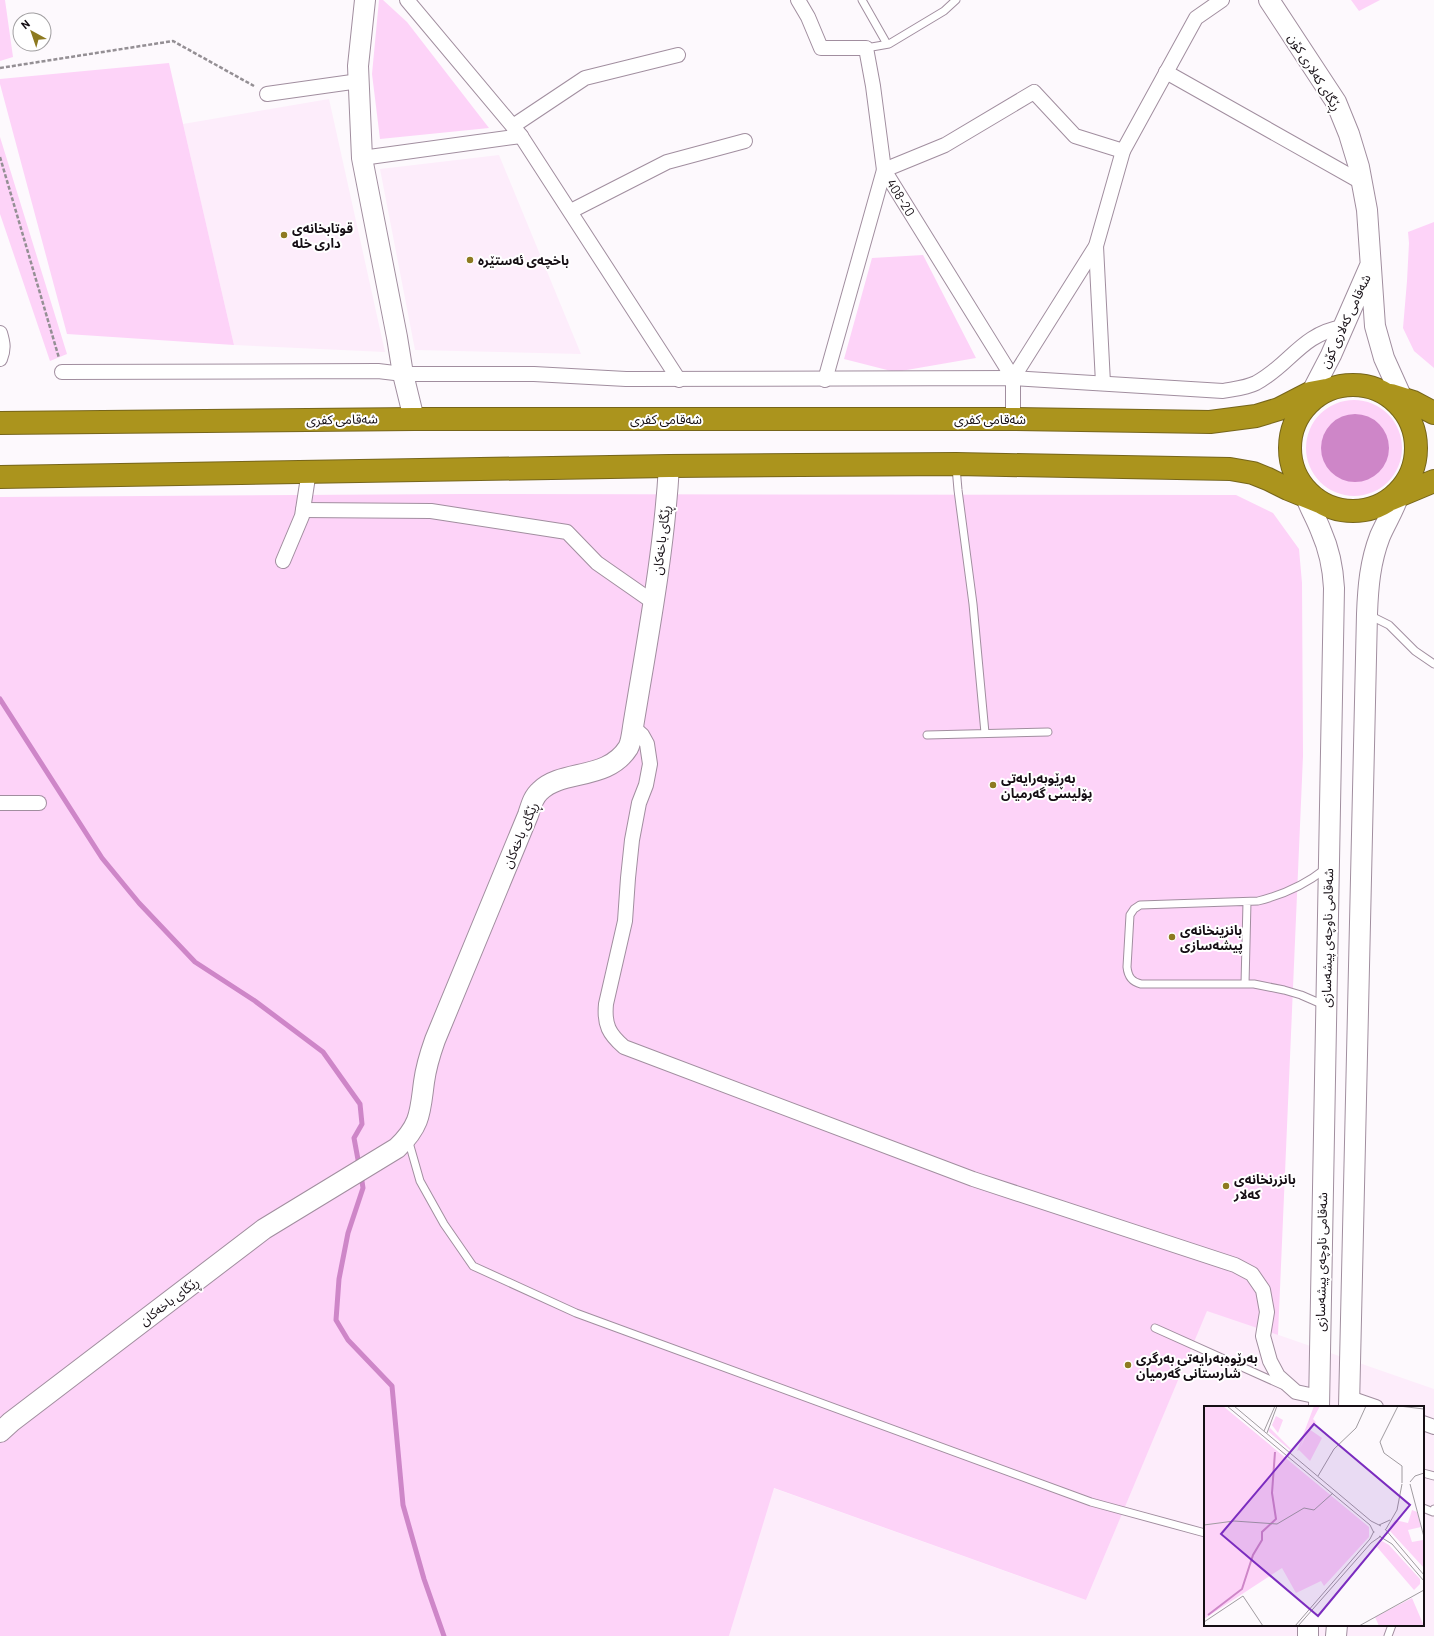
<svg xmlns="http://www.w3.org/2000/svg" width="1434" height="1636" viewBox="0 0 1434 1636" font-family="Barlow,'Noto Sans Arabic',sans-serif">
	<rect width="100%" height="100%" fill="#fdf9fd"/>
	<path fill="#fdedfb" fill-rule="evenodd" d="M 329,99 L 385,352 L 234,345 L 183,124 Z
		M 499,155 L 581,354 L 415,350 L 380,169 Z
		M 1207,1310 L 1434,1389 L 1434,1636 L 729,1636 L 773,1488 L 1086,1600 ZM 1205,1407 L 1423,1407 L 1423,1625 L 1205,1625 Z"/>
	<path fill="#fdd3f8" d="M 0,0 L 5,0 L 13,57 L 0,61 Z
		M 379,0 L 383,0 L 407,22 L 489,128 L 380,139 L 372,74 Z
		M 1351,0 L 1380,0 L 1359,11 Z
		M 169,63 L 234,345 L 67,334 L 0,84 L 0,79 Z
		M 0,137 L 67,354 L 50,361 L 0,214 Z
		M 1434,222 L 1434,368 L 1414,351 L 1403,328 L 1407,281 L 1409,243 L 1408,232 Z
		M 923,255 L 976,358 L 895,372 L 844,359 L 872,258 Z
		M1306 448a48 48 0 1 1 96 0a48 48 0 1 1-96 0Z
		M 462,494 L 1236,495 L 1273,513 L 1299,549 L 1302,583 L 1303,756 L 1278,1335 L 1207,1311 L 1086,1600 L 774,1488 L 729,1636 L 0,1636 L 0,497 Z"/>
	<path fill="#ce86c8" d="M1321 448a34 34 0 1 1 68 0a34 34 0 1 1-68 0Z"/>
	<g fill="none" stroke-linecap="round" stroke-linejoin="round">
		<path stroke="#ce86c8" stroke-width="5" d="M 0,699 L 102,858 L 139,903 L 195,962 L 255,1001 L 323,1052 L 360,1104 L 362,1124 L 354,1138 L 359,1165
			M 361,1175 L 363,1188 L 348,1233 L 339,1279 L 336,1320 L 348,1340 L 392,1386 L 403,1505 L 424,1579 L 444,1636"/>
		<g stroke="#a18e9f" stroke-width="9">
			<path id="lane" d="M 862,0 L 887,44
				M 866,48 L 889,44 L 944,11 L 956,0
				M 956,467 L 958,490 L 973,604 L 985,733
				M 1369,615 L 1389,625 L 1415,651 L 1434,664
				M 927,735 L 1048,732
				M 1245,984 L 1247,902
				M 1324,1005 L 1301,995 L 1284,990 L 1254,984 L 1141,984 C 1132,982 1128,977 1127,967 L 1130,915 L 1134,909 L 1140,905 L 1258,901 C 1282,895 1305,885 1325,869
				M 408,1139 L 420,1181 L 444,1224 L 473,1266 L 576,1313 L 1091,1502 L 1205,1533
				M 1155,1328 L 1282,1385
				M 1423,1473 L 1434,1476
				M 1423,1508 L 1433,1512 L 1434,1509
				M 1388,1636 L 1392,1625"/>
		</g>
		<g stroke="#a18e9f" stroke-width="16">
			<g id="street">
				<path d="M 407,0 L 521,136 L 679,380"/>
				<path id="s1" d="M 798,0 L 808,17 L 821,48 L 866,48 L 873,86 L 884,170 L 1013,378 L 1013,419"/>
				<path d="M 1166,72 L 1361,182"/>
				<path d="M 267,94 L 359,81"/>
				<path d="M 513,126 L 585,78 L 678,55"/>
				<path d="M 362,158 L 521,136"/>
				<path d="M 571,211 L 667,162 L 745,141"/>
				<path d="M 1096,246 L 1103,383"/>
				<path d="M 0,333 C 3,343 4,349 0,359"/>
				<path d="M 62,372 L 378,371 L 403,374 L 534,374 L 626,379 L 1013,378 L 1223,391 C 1233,389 1246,388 1256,383 C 1290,365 1301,334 1343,327"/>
				<path d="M 1013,378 L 1096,246 L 1123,151 L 1196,18 L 1222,0"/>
				<path d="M 825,380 L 884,170 L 945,145 L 1034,92 L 1075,136 L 1123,151"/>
				<path d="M 303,510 L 431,511 L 567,532 L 597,563 L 653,602"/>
				<path d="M 283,561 L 302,516 L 309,471"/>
				<path d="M 633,727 L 642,735 L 647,744 L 650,764 L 646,785 L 639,803 L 632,840 L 628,878 L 625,921 L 606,1004 C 604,1025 609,1034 624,1047 L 973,1179 L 1235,1265 L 1252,1274 L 1263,1290 L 1267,1312 L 1263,1336 L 1270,1361 L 1278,1376 L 1296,1392 L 1319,1397"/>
				<path d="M 0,803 L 39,803"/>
				<path d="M 1350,1398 L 1376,1407"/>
				<path d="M 1423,1423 L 1434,1427"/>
			</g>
		</g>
		<g stroke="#a18e9f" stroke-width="22">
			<path id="secondary" d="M 365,0 L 358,66 L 362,158 L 397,337 L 403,374 L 414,419
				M 1269,0 L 1336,102 L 1349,134 L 1359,167 L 1367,210 L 1375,326 L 1384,358 L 1402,398 L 1407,415
				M 1305,405 L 1331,355 L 1370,266
				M 1302,485 C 1306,502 1315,515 1321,531 C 1329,549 1333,568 1334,588 L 1319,1407
				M 1349,1407 L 1367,614 C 1368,587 1370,562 1380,536 C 1387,520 1397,505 1401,488
				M 0,1432 L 11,1422 L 264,1229 L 397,1148 C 421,1125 420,1112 424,1082 C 426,1067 430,1054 435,1040 L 528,815 C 531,806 533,797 540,791 C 562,769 607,781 628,748 C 631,743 632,734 633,727 C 647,641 664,554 669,466
				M 1308,1636 L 1308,1625
				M 1336,1636 L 1337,1625"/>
		</g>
		<g stroke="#76651a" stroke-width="24">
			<path id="highway" d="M1290 448a63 63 0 1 1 126 0a63 63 0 1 1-126 0Z
				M 1391,395 L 1413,402 L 1434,413
				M 0,423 L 414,419 L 1013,419 L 1210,422 L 1256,416 L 1279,409 L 1310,393 L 1326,390
				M 0,477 L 669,466 L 956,464 L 1230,469 L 1253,473 L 1268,479 L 1288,489 L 1320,502
				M 1391,499 L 1434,481"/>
		</g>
		<path stroke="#948f94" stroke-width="2.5" stroke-dasharray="4 2" stroke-linecap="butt" d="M 0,68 L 173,41 L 254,86
			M 0,157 L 59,358"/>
		<use href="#lane" stroke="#fff" stroke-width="7"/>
		<use href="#street" stroke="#fff" stroke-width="14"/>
		<use href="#secondary" stroke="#fff" stroke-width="20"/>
		<use href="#highway" stroke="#ab941d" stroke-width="22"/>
	</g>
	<g fill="#8d7a20" stroke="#fff" stroke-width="1.5">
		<circle cx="284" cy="235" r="4"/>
		<circle cx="470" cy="260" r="4"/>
		<circle cx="993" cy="785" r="4"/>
		<circle cx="1172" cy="937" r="4"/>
		<circle cx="1226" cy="1186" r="4"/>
		<circle cx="1128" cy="1365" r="4"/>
	</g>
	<g text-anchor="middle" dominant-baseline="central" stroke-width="4" stroke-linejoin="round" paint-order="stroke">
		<g font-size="13" fill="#150e14" stroke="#fff">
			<text transform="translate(1315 72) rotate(58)">ڕێگای کەلاری کۆن</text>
			<text stroke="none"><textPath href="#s1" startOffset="254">408-20</textPath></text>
			<text transform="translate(1345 321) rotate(-65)">شەقامی کەلاری کۆن</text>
			<text transform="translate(342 419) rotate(-1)">شەقامی کفری</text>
			<text x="666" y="419">شەقامی کفری</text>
			<text x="990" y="419">شەقامی کفری</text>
			<text transform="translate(661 540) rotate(-83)">ڕێگای باخەکان</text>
			<text transform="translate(520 835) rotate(-67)">ڕێگای باخەکان</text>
			<text transform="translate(1327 938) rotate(-89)">شەقامی ناوچەی پیشەسازی</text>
			<text transform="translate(1321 1262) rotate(-89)">شەقامی ناوچەی پیشەسازی</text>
			<text transform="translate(169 1301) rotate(-37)">ڕێگای باخەکان</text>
		</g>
		<g font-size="13" font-weight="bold" fill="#150e14" stroke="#fff" text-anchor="start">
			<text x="292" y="228">قوتابخانەی<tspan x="292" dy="15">داری خلە</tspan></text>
			<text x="478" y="260">باخچەی ئەستێرە</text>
			<text x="1001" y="778">بەڕێوبەرایەتی<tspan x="1001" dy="15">پۆلیسی گەرمیان</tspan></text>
			<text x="1180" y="930">بانزینخانەی<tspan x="1180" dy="15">پیشەسازی</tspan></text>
			<text x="1234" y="1179">بانزرنخانەی<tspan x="1234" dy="15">کەلار</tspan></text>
			<text x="1136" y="1358">بەرێوەبەرایەتی بەرگری<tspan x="1136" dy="15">شارستانی گەرمیان</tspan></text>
		</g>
	</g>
	<g transform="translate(1204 1406)">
		<rect width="220" height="220" fill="#fdf9fd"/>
		<path d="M 0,0 L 19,0 L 165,121 L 165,131 L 120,180 L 117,175 L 92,187 L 78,162 L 0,213 ZM 110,0 L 116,0 L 109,13 L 112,16 L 107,23 L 104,22 L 96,42 L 105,23 L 118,32 L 106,55 L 95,44 L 93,45 ZM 72,10 L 79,14 L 74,27 L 68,19 ZM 66,22 L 87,43 L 86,44 L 64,25 ZM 208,104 L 213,106 L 217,121 L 204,124 L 208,136 L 219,134 L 220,162 L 186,125 L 186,120 L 191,114 L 204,117 ZM 178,135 L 185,139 L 216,173 L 216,178 L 210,184 L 173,141 ZM 208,192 L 220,220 L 175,220 L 171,211 Z" fill="#fdd3f8"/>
		<path fill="none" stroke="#ce86c8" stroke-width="2" d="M 4,209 L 38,183 L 49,149 L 58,134 L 58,126 L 72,113 L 68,87 L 71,46"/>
		<path fill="none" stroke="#a09ba0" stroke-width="1" d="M 23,0 L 148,104 L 166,119 L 170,127M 30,0 L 167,115 L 177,120M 194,0 L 176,36 L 180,47 L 198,60 L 198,77M 195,0 L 220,3M 60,25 L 71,0M 63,27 L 73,0M 114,70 L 130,43 L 152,22 L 162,0M 206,76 L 211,70 L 220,67M 206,78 L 220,131M 0,119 L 30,115 L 73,118 L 100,102 L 110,104 L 129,87M 175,119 L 186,114M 181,123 L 220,169M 182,123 L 193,104 L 198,78M 175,130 L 188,138 L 220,175M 0,216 L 39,190 L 59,220M 91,220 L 166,133 L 170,125M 94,220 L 167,137 L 177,130M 155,220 L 220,184"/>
		<path fill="#7b2cbf" fill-opacity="0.15" stroke="#7b2cbf" stroke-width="2" d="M 110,18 L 206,99 L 114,210 L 17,128 Z"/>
		<rect width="220" height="220" fill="none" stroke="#150e14" stroke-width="2"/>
	</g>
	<g transform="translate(32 32) rotate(320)"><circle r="19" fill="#ffffff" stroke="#a19fa1"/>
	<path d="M0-3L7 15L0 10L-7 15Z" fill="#8d7a20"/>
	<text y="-6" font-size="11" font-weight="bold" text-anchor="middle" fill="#150e14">N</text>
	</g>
</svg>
